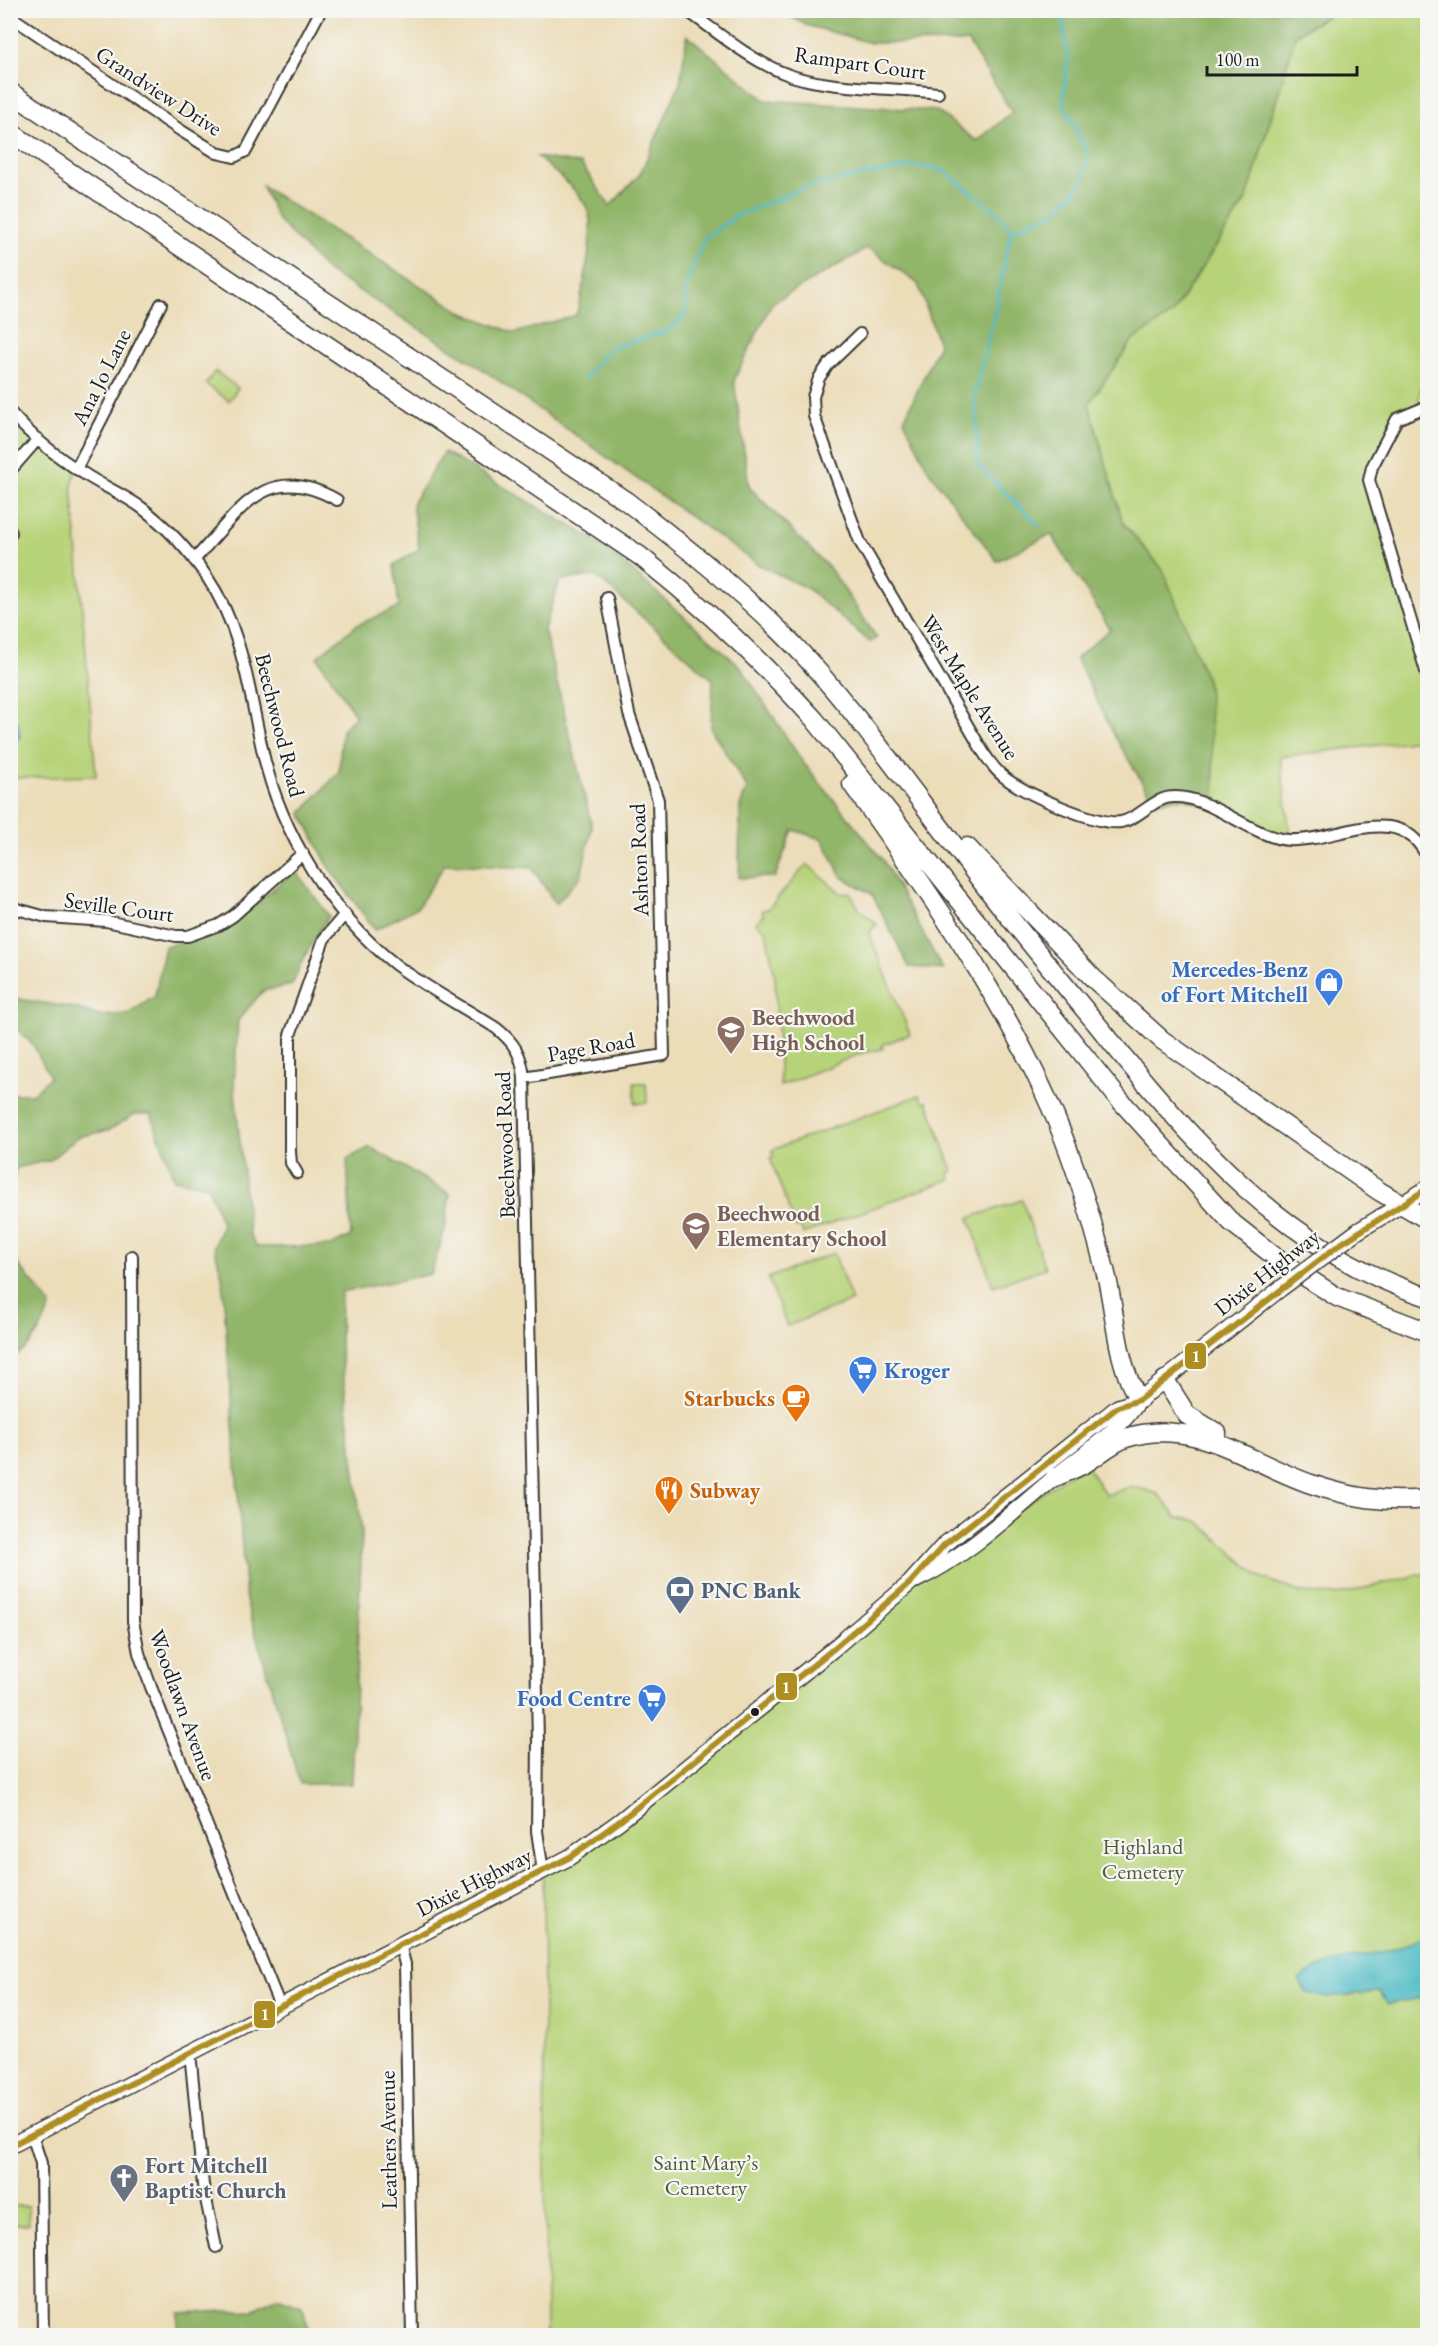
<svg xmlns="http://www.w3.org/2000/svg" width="1438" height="2346" viewBox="0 0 1438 2346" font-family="'EB Garamond',serif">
	<rect width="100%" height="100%" fill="#f6f6f2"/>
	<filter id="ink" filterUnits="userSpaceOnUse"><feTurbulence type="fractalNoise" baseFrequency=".0167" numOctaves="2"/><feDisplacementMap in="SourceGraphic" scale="12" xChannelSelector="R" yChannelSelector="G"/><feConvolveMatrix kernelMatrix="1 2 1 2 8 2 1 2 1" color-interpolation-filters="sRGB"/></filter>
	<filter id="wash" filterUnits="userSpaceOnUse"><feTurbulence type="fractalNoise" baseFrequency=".008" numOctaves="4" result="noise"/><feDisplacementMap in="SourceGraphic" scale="24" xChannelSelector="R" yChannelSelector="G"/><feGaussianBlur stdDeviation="1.35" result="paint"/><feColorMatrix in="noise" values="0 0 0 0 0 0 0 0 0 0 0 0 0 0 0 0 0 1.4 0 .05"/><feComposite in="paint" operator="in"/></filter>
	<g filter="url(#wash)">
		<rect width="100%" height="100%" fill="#ecddb9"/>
		<path fill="#b7d379" stroke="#6a784a" stroke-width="1.5" d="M 1336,11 L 1427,11 L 1427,356 L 1417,409 L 1403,414 L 1369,474 L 1427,678 L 1427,739 L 1280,757 L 1291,840 L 1216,810 L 1163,570 L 1123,523 L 1088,404 L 1132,341 L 1172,314 L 1247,198 L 1296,34 Z
			M 215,371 L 238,388 L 229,401 L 206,384 Z
			M 10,412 L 76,469 L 72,486 L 96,776 L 11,778 Z
			M 807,864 L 842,894 L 850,892 L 859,909 L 877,924 L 869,933 L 910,1034 L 882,1045 L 883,1049 L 862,1053 L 780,1086 L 775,977 L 766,931 L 756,923 L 763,915 L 762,910 L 768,909 Z
			M 634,1083 L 646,1083 L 647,1103 L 635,1103 Z
			M 920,1095 L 923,1102 L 927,1101 L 953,1171 L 949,1173 L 951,1179 L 803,1234 L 801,1227 L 796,1228 L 770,1158 L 774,1156 L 772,1150 Z
			M 1022,1200 L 1045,1268 L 993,1286 L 969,1218 Z
			M 834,1253 L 852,1301 L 787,1326 L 768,1278 Z
			M 1085,1464 L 1106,1495 L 1133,1486 L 1158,1494 L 1177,1517 L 1198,1521 L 1258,1576 L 1302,1593 L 1336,1595 L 1427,1573 L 1427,2335 L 546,2335 L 543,1872 L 570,1857 L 910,1583 Z
			M 11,2206 L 28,2206 L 29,2224 L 11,2224 Z"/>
		<path fill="#91b569" stroke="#566842" stroke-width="1.5" d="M 780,11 L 1336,11 L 1296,34 L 1247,198 L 1172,314 L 1132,341 L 1089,404 L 1123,523 L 1163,570 L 1208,683 L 1216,810 L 1184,798 L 1154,802 L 1115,737 L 1076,658 L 1110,629 L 1051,534 L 997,561 L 929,471 L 904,420 L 939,344 L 918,284 L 868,248 L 772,303 L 734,380 L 749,487 L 831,570 L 877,638 L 870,642 L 808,589 L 759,565 L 472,362 L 326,270 L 278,220 L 262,186 L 463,313 L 515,333 L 576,315 C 583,293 594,236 589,214 C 585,194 552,170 537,157 L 581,164 L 610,206 L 640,174 L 680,83 L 687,35 L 765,100 L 937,111 L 977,141 L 1012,112 L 968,42 L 871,43 L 806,25 Z
			M 444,452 L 603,545 L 740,666 L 802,761 L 883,860 L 943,970 L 909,967 L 872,894 L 842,877 L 822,839 L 793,830 L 775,877 L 739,878 L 740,806 L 747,788 L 711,729 L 713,680 L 596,576 L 560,580 L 544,629 L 592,827 L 581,876 L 556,904 L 532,868 L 445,864 L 418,907 L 375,930 L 330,869 L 301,813 L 339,772 L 342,729 L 356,716 L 317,657 L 357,625 L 399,607 L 394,565 L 419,549 L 412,504 Z
			M 295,870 L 329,916 L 305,955 L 292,985 L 263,991 L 238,1020 L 234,1083 L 249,1233 L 257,1247 L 330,1246 L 351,1236 L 347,1159 L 370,1147 L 450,1194 L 445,1229 L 431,1274 L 341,1292 L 340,1348 L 362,1532 L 352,1784 L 300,1784 L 246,1601 L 222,1276 L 214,1246 L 222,1224 L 208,1186 L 174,1179 L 151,1114 L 135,1114 L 109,1130 L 78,1137 L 50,1160 L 16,1168 L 11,1193 L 11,1094 L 32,1094 L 50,1077 L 33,1045 L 11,1023 L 11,998 L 75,1008 L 99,1016 L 128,1014 L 155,996 L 165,946 L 205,937 L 231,925 Z
			M 17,1263 L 51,1305 C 43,1326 32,1349 11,1358 L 11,1265 Z
			M 277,2297 L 302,2306 L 311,2335 L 178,2335 L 179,2313 L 253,2310 Z"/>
		<path fill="#4dbbc5" stroke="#346c70" stroke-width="1.5" d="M 10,714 L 18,722 L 20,737 L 11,745 Z
			M 1427,1934 L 1427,1997 L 1388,2004 L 1379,1992 L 1327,1997 L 1307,1993 L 1299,1980 C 1335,1950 1389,1961 1427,1934 Z"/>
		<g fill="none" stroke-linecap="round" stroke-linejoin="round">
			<path stroke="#4dbbc5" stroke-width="3" d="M 1011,230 L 996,308 L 975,391 L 978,466 L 1039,525
				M 1011,230 L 1055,212 L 1083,182 L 1088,153 L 1063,102 L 1068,58 L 1062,10
				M 585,378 L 611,348 L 667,331 L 685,316 L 686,284 L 704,239 L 736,216 L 808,186 L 913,166 L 941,169 L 997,212 L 1011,230"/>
		</g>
	</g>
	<g filter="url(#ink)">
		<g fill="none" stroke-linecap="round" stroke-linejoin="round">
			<g stroke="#3b3934" stroke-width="14">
				<path id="minor" d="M 686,10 C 716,31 746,57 779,71 C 820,90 892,87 938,93
					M 10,16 L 180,130 L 217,153 L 234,157 L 246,151 L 321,10
					M 860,334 L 828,365 L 819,378 L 813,397 L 814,416 L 860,542 L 972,733 C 981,748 990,766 1004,777 C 1023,793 1098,826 1121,822 C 1141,818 1153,797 1174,797 C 1209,795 1253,838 1289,840 C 1336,843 1401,797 1428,859
					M 1428,406 L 1397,419 L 1372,467 L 1369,480 L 1428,678
					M 10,412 C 31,436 57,457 83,473 C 102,486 123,494 142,508 C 167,527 189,551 207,577 C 243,630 249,692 263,753 C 281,833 331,914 396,965 C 427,988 463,1007 496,1028 C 514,1042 522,1055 524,1078 L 538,1741 L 537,1831 L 543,1872
					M 76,469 L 161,304
					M 10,471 L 38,439
					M 10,531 L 11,533
					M 194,560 C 239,512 265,459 337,500
					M 10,907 L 46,917 L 106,921 L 176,936 L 188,936 L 219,925 L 233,916 L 303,853
					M 524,1078 L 664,1055 L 658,800 L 629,714 L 607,598
					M 297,1173 L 291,1163 L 290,1152 L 290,1035 L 324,939 L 345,914
					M 132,1256 L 133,1621 L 139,1653 L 151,1687 L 280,2006
					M 400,1945 L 405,1964 L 412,2336
					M 190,2052 L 203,2185 L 216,2247
					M 32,2135 L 41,2163 L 43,2336"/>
			</g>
			<g stroke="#3b3934" stroke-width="18">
				<path id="primary" d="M 1358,1231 L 1428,1188
					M 916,1580 C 967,1556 1012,1513 1055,1477 C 1084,1453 1119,1432 1139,1400
					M 10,2146 L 570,1857 L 620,1821 L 832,1650 L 910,1583 L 944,1545 L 1118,1407 L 1139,1400 L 1280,1289"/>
			</g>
			<g stroke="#3b3934" stroke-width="21">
				<path id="motorway" d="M 10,92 L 626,501 C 690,550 752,599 807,659 C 862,720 910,788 960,853 C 1004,913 1052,970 1100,1028 C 1190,1139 1286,1252 1428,1297
					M 10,132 L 640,556 C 703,606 760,659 814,719 L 1119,1099 L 1231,1222 L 1279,1260 L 1337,1297 L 1428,1332
					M 852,784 C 935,900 1029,1033 1075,1169 C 1087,1204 1098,1241 1107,1278 C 1116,1318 1117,1365 1139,1400
					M 967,847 L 1094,979 L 1162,1040 L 1379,1191 L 1428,1220
					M 1165,1380 L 1187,1415 L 1217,1433
					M 1055,1477 C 1064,1473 1075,1469 1084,1464 C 1098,1456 1111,1443 1126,1438 C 1195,1416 1249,1463 1311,1484 C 1352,1498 1384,1503 1428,1499"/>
			</g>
			<use href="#minor" stroke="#fff" stroke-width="10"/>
			<use href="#primary" stroke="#fff" stroke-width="15"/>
			<use href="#motorway" stroke="#fff" stroke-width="18"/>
			<g stroke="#3b3934" stroke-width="18" stroke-linecap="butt">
				<path id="primary-bridge" d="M 1280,1289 L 1358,1231"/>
			</g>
			<use href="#primary-bridge" stroke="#fff" stroke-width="15"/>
			<g stroke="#f6f6f2" stroke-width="10">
				<path id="bus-1" d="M 10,2146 L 570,1857 L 620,1821 L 832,1650 L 910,1583 L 944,1545 L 1118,1407 L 1139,1400 L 1339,1245 L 1428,1188"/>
			</g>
			<use href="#bus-1" stroke="#ae8e21" stroke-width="6"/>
		</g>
	</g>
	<defs>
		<g id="shop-pin" transform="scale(1.5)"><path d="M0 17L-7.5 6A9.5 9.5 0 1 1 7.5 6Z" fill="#3f7fe0" stroke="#f6f6f2"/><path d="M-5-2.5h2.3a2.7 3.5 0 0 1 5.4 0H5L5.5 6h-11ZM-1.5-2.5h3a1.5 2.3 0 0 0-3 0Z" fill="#fff"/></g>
		<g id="school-pin" transform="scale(1.5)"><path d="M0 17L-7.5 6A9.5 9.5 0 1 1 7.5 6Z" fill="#8d6e63" stroke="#f6f6f2"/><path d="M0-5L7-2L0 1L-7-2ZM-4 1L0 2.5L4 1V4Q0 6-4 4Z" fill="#fff"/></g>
		<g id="supermarket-pin" transform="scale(1.5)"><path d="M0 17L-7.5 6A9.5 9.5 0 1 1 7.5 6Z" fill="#3f7fe0" stroke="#f6f6f2"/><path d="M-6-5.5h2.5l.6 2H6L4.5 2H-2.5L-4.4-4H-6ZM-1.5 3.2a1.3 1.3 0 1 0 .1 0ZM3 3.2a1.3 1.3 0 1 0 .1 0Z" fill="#fff"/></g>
		<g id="cafe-pin" transform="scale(1.5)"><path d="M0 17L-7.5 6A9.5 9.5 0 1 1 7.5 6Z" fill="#e8710a" stroke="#f6f6f2"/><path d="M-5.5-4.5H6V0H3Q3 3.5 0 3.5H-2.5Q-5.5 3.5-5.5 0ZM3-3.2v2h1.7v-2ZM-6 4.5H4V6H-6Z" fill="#fff"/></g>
		<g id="restaurant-pin" transform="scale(1.5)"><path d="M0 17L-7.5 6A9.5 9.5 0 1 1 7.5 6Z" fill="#e8710a" stroke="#f6f6f2"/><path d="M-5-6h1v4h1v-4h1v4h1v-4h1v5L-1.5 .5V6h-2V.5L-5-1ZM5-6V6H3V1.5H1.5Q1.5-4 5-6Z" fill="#fff"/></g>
		<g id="bank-pin" transform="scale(1.5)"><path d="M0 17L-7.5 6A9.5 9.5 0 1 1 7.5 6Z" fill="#5c6f8a" stroke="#f6f6f2"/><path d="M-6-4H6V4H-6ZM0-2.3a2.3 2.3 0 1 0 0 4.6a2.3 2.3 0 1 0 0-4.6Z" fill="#fff"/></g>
		<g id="church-pin" transform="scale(1.5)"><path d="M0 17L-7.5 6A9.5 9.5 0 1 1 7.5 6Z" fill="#6b7280" stroke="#f6f6f2"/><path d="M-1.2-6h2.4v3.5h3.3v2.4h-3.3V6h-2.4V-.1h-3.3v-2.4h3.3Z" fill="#fff"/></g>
	</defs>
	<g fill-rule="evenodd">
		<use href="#shop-pin" x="1329" y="982"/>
		<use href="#school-pin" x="731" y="1030"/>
		<use href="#school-pin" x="696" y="1226"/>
		<use href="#supermarket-pin" x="863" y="1370"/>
		<use href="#cafe-pin" x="796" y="1398"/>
		<use href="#restaurant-pin" x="669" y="1490"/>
		<use href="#bank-pin" x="680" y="1590"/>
		<use href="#supermarket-pin" x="652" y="1698"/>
		<use href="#church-pin" x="124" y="2178"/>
	</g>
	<circle fill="#1c1c1c" stroke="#f6f6f2" stroke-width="2" cx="755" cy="1712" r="5"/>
	<g text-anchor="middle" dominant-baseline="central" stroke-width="4.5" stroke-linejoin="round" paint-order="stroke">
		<g font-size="22" fill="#1c1c1c" stroke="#f6f6f2">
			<text transform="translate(860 63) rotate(8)">Rampart Court</text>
			<text transform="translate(159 91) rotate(33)">Grandview Drive</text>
			<text transform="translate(101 377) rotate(-63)">Ana Jo Lane</text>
			<text transform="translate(970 687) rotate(58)">West Maple Avenue</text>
			<text transform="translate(280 725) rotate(76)">Beechwood Road</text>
			<text transform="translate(639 860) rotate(-92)">Ashton Road</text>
			<text transform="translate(119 907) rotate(8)">Seville Court</text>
			<text transform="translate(591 1047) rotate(-10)">Page Road</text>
			<text transform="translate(505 1145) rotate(-92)">Beechwood Road</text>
			<text transform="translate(1267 1272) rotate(-38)">Dixie Highway</text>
			<text transform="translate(183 1705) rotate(70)">Woodlawn Avenue</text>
			<text transform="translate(474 1882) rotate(-27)">Dixie Highway</text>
			<text transform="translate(388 2140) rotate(-91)">Leathers Avenue</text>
		</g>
		<g font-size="22" font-weight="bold" fill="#366cbe" stroke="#f6f6f2" text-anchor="end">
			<text x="1308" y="969">Mercedes-Benz<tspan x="1308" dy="25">of Fort Mitchell</tspan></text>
			<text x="884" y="1370" text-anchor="start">Kroger</text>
			<text x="631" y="1698">Food Centre</text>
		</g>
		<g font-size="22" font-weight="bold" fill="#785e54" stroke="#f6f6f2" text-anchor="start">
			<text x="752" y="1017">Beechwood<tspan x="752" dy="25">High School</tspan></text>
			<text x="717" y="1213">Beechwood<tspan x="717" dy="25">Elementary School</tspan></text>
		</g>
		<g font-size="22" font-weight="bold" fill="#c56008" stroke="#f6f6f2" text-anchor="end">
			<text x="775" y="1398">Starbucks</text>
			<text x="690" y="1490" text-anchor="start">Subway</text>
		</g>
		<g font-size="22" font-weight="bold" fill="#4e5e75" stroke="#f6f6f2" text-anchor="start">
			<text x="701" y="1590">PNC Bank</text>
		</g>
		<g font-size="22" fill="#525c3d" stroke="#f6f6f2">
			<text x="1143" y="1846">Highland<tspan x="1143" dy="25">Cemetery</tspan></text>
			<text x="706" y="2162">Saint Mary’s<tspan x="706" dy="25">Cemetery</tspan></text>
		</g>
		<g font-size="22" font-weight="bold" fill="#5b616d" stroke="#f6f6f2" text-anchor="start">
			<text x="145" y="2165">Fort Mitchell<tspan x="145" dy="25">Baptist Church</tspan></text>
		</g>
	</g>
	<g stroke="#f6f6f2" stroke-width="2">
		<rect x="1184" y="1342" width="23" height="28" rx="6" fill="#ae8e21"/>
		<rect x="775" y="1672" width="23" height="29" rx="6" fill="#ae8e21"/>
		<rect x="253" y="2000" width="23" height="29" rx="6" fill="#ae8e21"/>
	</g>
	<g font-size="16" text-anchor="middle" font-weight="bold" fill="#fff">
		<text x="1196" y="1362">1</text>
		<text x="786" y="1693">1</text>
		<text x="265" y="2020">1</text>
	</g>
	<rect width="1438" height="2346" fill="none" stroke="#f6f6f2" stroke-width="36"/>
	<path d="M1207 66v9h150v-9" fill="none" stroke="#1c1c1c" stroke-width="3"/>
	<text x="1216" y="66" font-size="18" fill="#1c1c1c" stroke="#f6f6f2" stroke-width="4.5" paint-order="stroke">100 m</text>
</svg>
